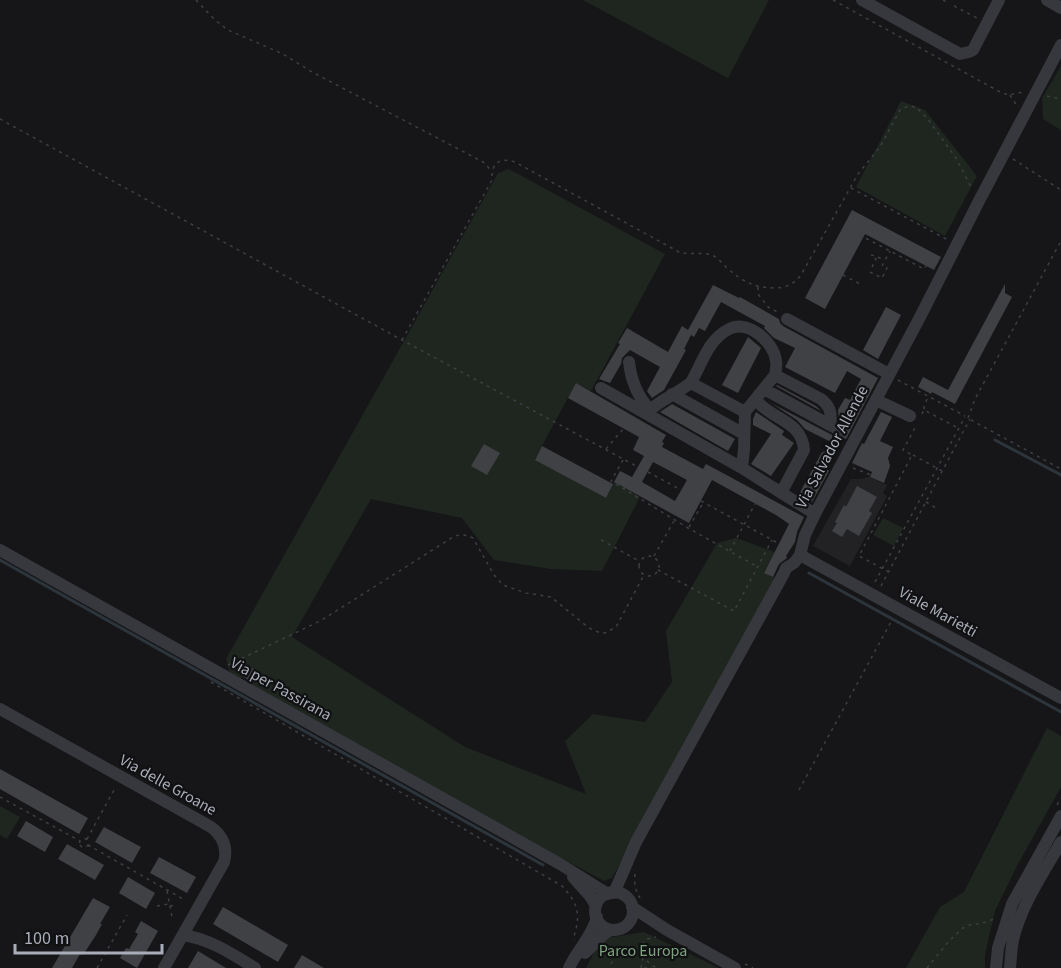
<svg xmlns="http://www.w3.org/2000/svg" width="1061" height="968" viewBox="0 0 1061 968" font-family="'Source Sans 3',sans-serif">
	<rect width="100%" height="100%" fill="#161618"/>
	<path fill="#222225" d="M 869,477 L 887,485 L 883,493 L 887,496 L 850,566 L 813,546 L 851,479 L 860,479 Z"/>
	<path fill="#1e261f" d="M 583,0 L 769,0 L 728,78 Z
		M 1061,66 L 1061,130 L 1043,119 L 1042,98 Z
		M 901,101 L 925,110 L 977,176 L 945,236 L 856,187 Z
		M 509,169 L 665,254 L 591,391 L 576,383 L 535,459 L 606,498 L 614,482 L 640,497 L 602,571 L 551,569 L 494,560 L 462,518 L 371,499 L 292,637 L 465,747 L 586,794 L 565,741 L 593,714 L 645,722 L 672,682 L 666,631 L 717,543 L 736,538 L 775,552 L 764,572 L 776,579 L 612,878 L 604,881 L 474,811 L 252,685 L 259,672 L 253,668 L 251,671 L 246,669 L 241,679 L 230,673 L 226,659 L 498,173 Z
		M 883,518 L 903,528 L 894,546 L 873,535 Z
		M 1047,728 L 1061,736 L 1061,787 L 1017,866 L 995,911 L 985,955 L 985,968 L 906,968 L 940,907 L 964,892 Z
		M 0,806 L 20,817 L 7,839 L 0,835 Z
		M 644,932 L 719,968 L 586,968 L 601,939 Z"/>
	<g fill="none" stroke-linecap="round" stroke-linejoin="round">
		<path stroke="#2c353c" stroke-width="3" d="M 995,440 L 1061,475
			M 0,560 L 543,865
			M 809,573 L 1061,712"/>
	</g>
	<path fill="#404145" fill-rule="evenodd" d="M 852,210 L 941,257 L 934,270 L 865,234 L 825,309 L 805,298 Z
		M 1005,284 L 1005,293 L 1012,297 L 955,404 L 932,392 L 931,394 L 918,387 L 923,377 L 948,390 Z
		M 713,285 L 739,298 L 740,297 L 779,319 L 780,323 L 783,326 L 878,378 L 846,439 L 839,436 L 843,432 L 844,428 L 843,423 L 839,420 L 838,410 L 845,398 L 850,400 L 861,379 L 847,371 L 835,393 L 785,367 L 795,348 L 774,338 L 764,328 L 765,326 L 721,302 L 705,331 L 699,328 L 694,337 L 691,335 L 684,349 L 686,350 L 664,390 L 652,398 L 647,391 L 660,367 L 630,350 L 622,358 L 621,364 L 610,383 L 599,379 L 620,344 L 618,343 L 627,328 L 668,352 L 682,326 L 688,330 Z
		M 886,307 L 901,315 L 878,359 L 863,350 Z
		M 748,337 L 761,348 L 738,393 L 722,385 Z
		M 576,383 L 666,435 L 662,442 L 664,443 L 662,447 L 703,469 L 706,464 L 804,517 L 797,532 L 795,542 L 786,556 L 787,558 L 779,564 L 773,577 L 764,573 L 789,524 L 776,515 L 712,480 L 689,523 L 614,482 L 620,471 L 632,477 L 644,456 L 633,450 L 639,437 L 568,398 ZM 653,462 L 687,480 L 675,501 L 642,482 Z
		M 777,385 L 816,406 L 821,411 L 776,386 Z
		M 771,403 L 834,436 L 831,442 L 805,429 L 797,420 Z
		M 672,404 L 735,439 L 728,451 L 660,412 Z
		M 756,412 L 784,431 L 782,435 L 794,443 L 771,476 L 751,464 L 771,434 L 753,425 L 753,419 Z
		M 881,412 L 892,417 L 880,441 L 893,447 L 888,458 L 890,466 L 884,483 L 870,477 L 872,472 L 852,463 L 862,443 L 864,444 Z
		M 484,444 L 500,453 L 487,475 L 471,466 Z
		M 542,446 L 613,484 L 606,498 L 535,460 Z
		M 822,452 L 832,458 L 827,469 L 829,471 L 812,502 L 799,494 Z
		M 857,486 L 877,497 L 869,511 L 872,513 L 859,536 L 847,529 L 842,537 L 832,531 L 837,523 L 835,522 L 844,505 L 846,507 Z
		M 252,668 L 259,672 L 253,683 L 242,676 L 247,669 L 251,671 Z
		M 0,769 L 88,818 L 79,834 L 0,789 Z
		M 26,821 L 53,837 L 45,852 L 17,836 Z
		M 104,827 L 141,847 L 132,863 L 95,842 Z
		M 67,844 L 104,865 L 95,880 L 58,859 Z
		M 159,857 L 196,877 L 187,893 L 150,873 Z
		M 128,877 L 155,893 L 146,909 L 119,893 Z
		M 93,898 L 110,907 L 100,924 L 102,924 L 96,935 L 83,955 L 80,954 L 72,968 L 52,968 Z
		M 223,907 L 288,945 L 278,962 L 213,924 Z
		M 141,921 L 158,931 L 137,968 L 120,958 L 126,948 L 129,949 L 138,934 L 135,932 Z
		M 198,951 L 226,968 L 188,968 Z
		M 302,955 L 324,968 L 294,968 Z"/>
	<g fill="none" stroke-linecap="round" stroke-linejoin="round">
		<path stroke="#333438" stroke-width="12" stroke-dasharray="12 6" stroke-linecap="butt" d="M 836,428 L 850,436"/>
		<path stroke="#3d3f44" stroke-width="1.5" stroke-dasharray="3 4.5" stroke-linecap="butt" d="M 196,0 L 215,20 L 228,30 L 283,54 L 312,72 L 485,163 L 491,171
			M 833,0 L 1002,93 L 1009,95 L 1023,92
			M 943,0 L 946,2
			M 954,6 L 977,18
			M 1010,95 L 1017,106
			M 1047,96 L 1061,99
			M 0,119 L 402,340 L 638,467
			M 1013,159 L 1061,190
			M 851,188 L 948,240
			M 858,230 L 856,233 L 924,269 L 926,266
			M 872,267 L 876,259 L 871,256 L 872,255 L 880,258 L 878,261
			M 870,272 L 882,278 L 887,268 L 882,266 L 890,251
			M 843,275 L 862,285
			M 758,287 L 758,294 L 768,307 L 779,313
			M 402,340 L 492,180 C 491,163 499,157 515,162 L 679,252 C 690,255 702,252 712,255 C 717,257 722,263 726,267 C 742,281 752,287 773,288 C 785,288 793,285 801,275 L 858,174 L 880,147 L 900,110 L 908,106 L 916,107 L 927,118 L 956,158 L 972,189
			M 898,380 L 965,416
			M 924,409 L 924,406 L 928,397
			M 922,414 L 924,410 L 958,428
			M 968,418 L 975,399 L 1061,241
			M 971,420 L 1061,469
			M 867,441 L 881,446
			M 606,449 L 624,428
			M 824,453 L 824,452 L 834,457
			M 913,455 L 942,471
			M 623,460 L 611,481 L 688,528 L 758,567
			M 853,468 L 871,475
			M 648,472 L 681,490
			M 701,501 L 776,542
			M 926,502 L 938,509
			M 689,527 L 703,503
			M 601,540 L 639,561
			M 730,551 L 755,504
			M 654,556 L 674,521
			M639 566a10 10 0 1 1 20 0a10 10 0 1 1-20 0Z
			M 658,570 L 734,611 L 772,540
			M 889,572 L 859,556 L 912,455 L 903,450 L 916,426
			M 875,582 L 965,417
			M 881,586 L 970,419
			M 228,665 L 322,620 L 453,537 C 460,534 465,534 473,538 L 494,575 L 503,585 L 526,593 L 551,597 L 589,628 L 598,632 L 605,633 L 616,627 L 644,575
			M 211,682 L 562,886 C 579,904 581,916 573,939 L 574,940
			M 799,790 L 892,620
			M 0,797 L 80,841
			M 1057,805 L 1061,798
			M79.5 843a4.5 4.5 0 1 1 9 0a4.5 4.5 0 1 1-9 0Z
			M 87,839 L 114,790
			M 88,845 L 183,899
			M 635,874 C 634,883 635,890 640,898
			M 167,891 L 172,917
			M 157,906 L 168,904
			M 170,906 L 176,905
			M 643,958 L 640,946 L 647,939 L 656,937
			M 611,964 L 616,955
			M 745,964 L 753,968
			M 97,968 L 127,915
			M 641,968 L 643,958 L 656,968
			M 644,968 L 652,967
			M 927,968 L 949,941 L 963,928 L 972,924 L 980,924 L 994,919"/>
		<path stroke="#37383d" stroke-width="12" d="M 862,0 L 960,54 L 969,52 L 973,50 L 999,0
			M 1047,0 L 1061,8
			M 787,319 L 889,374
			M 629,362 C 631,380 637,396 650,410
			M 691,383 L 745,412
			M 601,388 L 742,468 L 815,514
			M 764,389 L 830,425
			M 672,394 L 744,434
			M 756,400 C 771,420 802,420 804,450 L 781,493
			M 876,400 L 910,416
			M 647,413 C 659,400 675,395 689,384 C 693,381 695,374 698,369 C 705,354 713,337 729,329 C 748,319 774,342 776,361 C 777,365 776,370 775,375 L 821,399 C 830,406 832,413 830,425 L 836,428
			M 742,468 L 744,449 L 745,412 L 775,375
			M 0,550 L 560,864 L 608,894
			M 800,555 L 1061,698
			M 0,709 L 211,827 C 223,836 228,847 224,862 L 164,968
			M 573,877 L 590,896 L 596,906
			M595 911a19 19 0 1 1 38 0a19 19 0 1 1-38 0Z
			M 614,893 L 636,842 L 784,573 L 786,568 L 794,563 L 800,555 L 805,535 L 815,514 L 919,319 L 980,199 L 1061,45
			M 632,907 L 667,930 L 735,968
			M 183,935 C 210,939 232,954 255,968
			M 585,953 L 604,934 L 611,930
			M 569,968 C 577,950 592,937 597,917
			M 996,968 L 998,948 L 1012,904 L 1061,816
			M 1010,968 C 1011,959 1011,949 1013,940 C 1021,905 1044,872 1061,842"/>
	</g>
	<g text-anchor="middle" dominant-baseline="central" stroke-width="4.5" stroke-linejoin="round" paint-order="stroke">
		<g font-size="16" fill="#a8adb8" stroke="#111113">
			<text transform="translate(832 447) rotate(-62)">Via Salvador Allende</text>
			<text transform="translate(938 612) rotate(29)">Viale Marietti</text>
			<text transform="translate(281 689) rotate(29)">Via per Passirana</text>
			<text transform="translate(168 785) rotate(29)">Via delle Groane</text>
		</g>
		<g font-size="16" fill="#7fa381" stroke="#111113">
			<text x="643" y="951">Parco Europa</text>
		</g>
	</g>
	<path d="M15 944v9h147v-9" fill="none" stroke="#a8adb8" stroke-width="3"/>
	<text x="24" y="944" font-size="18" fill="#a8adb8" stroke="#111113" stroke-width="4.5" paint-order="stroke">100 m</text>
</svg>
